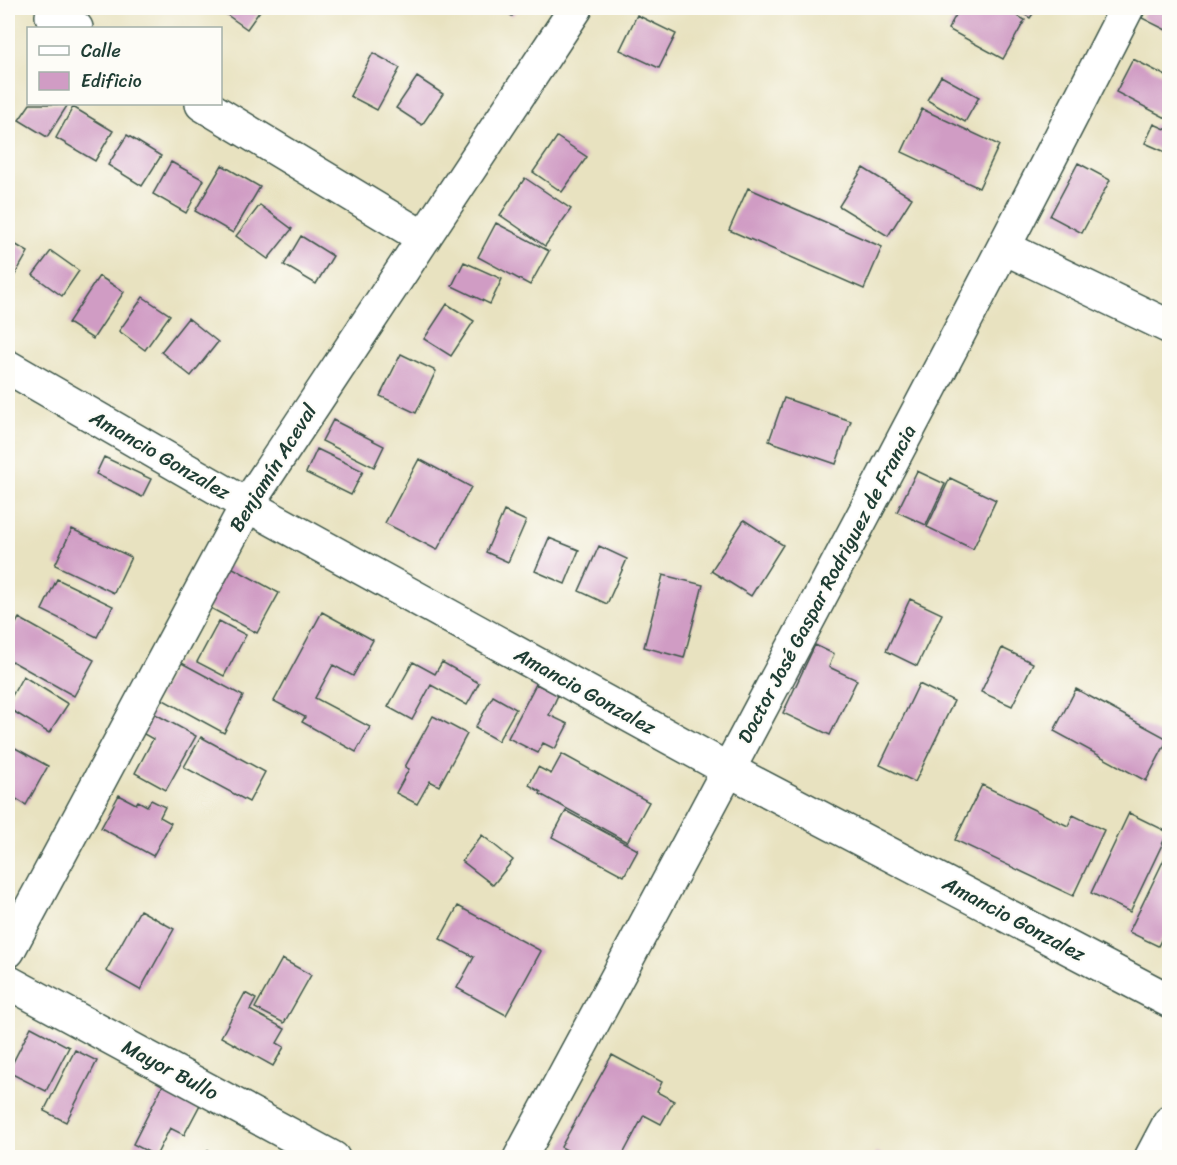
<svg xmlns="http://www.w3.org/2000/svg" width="1177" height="1165" viewBox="0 0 1177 1165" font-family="Sriracha,sans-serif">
	<rect width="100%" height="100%" fill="#fdfcf7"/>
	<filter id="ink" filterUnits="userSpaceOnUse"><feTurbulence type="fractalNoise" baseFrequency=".0167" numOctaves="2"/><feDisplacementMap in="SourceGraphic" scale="12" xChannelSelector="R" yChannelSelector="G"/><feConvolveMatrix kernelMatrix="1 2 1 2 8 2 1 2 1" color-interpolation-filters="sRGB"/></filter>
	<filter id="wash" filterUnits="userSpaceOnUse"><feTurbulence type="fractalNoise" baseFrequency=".008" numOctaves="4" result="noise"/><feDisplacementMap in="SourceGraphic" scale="24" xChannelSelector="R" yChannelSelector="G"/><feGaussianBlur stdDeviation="1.35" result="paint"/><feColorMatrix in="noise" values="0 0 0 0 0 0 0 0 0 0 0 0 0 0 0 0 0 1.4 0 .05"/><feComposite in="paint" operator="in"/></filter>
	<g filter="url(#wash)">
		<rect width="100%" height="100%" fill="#e8e2c0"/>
		<g id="blocks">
			<path fill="#d09cc4" d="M 222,8 L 262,8 L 247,29 L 220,10 Z
				M 500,8 L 518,8 L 512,16 Z
				M 960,8 L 1003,8 L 1025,20 L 1003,59 L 948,29 Z
				M 1014,8 L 1037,8 L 1030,18 Z
				M 1147,8 L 1170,8 L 1170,32 L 1142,18 Z
				M 637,15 L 676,34 L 659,68 L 620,50 Z
				M 373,53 L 400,68 L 377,110 L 350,96 Z
				M 1133,59 L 1170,78 L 1168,119 L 1116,92 Z
				M 941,76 L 979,97 L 965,122 L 927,100 Z
				M 417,77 L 443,94 L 422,125 L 396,108 Z
				M 30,104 L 64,104 L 67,106 L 47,137 L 19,120 Z
				M 73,107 L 113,131 L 95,161 L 56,138 Z
				M 922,109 L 999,145 L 979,188 L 902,152 Z
				M 1154,124 L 1170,131 L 1170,154 L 1145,143 Z
				M 127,135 L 161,156 L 142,186 L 108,165 Z
				M 557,137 L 587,157 L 562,192 L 533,172 Z
				M 171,162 L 204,180 L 186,213 L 153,194 Z
				M 1078,163 L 1110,180 L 1082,233 L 1050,216 Z
				M 222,165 L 260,187 L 233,233 L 195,211 Z
				M 863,168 L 912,198 L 888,236 L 839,206 Z
				M 525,178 L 571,209 L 545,246 L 500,215 Z
				M 748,188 L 882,247 L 864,289 L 729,230 Z
				M 260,205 L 292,229 L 268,259 L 236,236 Z
				M 496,223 L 549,251 L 530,285 L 478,257 Z
				M 301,236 L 333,256 L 316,284 L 284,265 Z
				M 8,240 L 28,252 L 8,287 Z
				M 51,251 L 79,271 L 62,296 L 33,275 Z
				M 464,262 L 502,279 L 490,304 L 452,286 Z
				M 99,276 L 124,292 L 93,339 L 68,323 Z
				M 143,297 L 170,315 L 145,350 L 119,331 Z
				M 447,304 L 474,321 L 451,356 L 424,339 Z
				M 188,318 L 218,342 L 191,376 L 161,352 Z
				M 401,354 L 436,371 L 416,413 L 380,396 Z
				M 784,398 L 851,421 L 836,464 L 769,441 Z
				M 333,420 L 384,446 L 374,467 L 322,441 Z
				M 317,449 L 363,471 L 351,495 L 306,473 Z
				M 104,457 L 151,479 L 142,497 L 96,474 Z
				M 419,459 L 471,487 L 437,550 L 385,523 Z
				M 917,471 L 945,484 L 926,525 L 897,512 Z
				M 950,478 L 996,500 L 973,549 L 927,527 Z
				M 504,511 L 526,521 L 508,562 L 486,552 Z
				M 744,520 L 783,545 L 751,596 L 711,571 Z
				M 72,529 L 131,557 L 114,593 L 55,565 Z
				M 549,538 L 579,550 L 565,584 L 535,571 Z
				M 599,546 L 627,559 L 607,604 L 579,591 Z
				M 224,563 L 279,593 L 257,633 L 201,603 Z
				M 663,575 L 703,585 L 684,658 L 644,647 Z
				M 57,579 L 113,606 L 97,637 L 42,610 Z
				M 910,599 L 942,614 L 917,666 L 886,651 Z
				M 322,612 L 373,640 L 353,676 L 333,665 L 315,698 L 370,727 L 356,752 L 302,722 L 305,717 L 274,701 Z
				M 19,618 L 94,660 L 74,696 L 8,659 L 8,638 Z
				M 219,621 L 246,635 L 224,676 L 197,662 Z
				M 815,645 L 834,654 L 829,667 L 857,680 L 830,735 L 783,713 Z
				M 1002,648 L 1033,663 L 1012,706 L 981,692 Z
				M 178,661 L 243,696 L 224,733 L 158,697 Z
				M 413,662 L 435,674 L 442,662 L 479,683 L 467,705 L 431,685 L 412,720 L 388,707 Z
				M 23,676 L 68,704 L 49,733 L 8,708 L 8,703 Z
				M 536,684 L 558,695 L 549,715 L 568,724 L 555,749 L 543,743 L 538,753 L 508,738 Z
				M 919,684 L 954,701 L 915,782 L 880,765 Z
				M 1076,689 L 1168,739 L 1146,781 L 1054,731 Z
				M 493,696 L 516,709 L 498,741 L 475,728 Z
				M 146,709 L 196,736 L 166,790 L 135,773 L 153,739 L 135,729 Z
				M 433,716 L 467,734 L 439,786 L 430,781 L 417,804 L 396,793 L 409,769 L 405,767 Z
				M 201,737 L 265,772 L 249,802 L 184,767 Z
				M 8,744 L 48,766 L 26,805 L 8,794 Z
				M 562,754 L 649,802 L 627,842 L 540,794 L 541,792 L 529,785 L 538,767 L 551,774 Z
				M 982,785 L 1068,826 L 1073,815 L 1104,830 L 1073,896 L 955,840 Z
				M 119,795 L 136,804 L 138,801 L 147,806 L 151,800 L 165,807 L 160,817 L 171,823 L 153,856 L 101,828 Z
				M 566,811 L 638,850 L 624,876 L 552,837 Z
				M 1129,813 L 1168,832 L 1130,912 L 1091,893 Z
				M 482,835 L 513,860 L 493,885 L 462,861 Z
				M 1170,847 L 1170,923 L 1158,946 L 1129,932 Z
				M 458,906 L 541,951 L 506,1015 L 457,988 L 474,957 L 440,939 Z
				M 140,910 L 174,929 L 140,990 L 106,971 Z
				M 282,959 L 311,975 L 284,1023 L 255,1008 Z
				M 245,993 L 256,999 L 250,1010 L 285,1029 L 277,1043 L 284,1047 L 273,1066 L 221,1037 Z
				M 31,1027 L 69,1047 L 46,1091 L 8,1072 Z
				M 75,1050 L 97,1061 L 66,1122 L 44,1111 Z
				M 612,1055 L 662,1082 L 657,1092 L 674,1101 L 661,1124 L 644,1115 L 621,1158 L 581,1158 L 561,1147 Z
				M 166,1079 L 203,1099 L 184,1135 L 170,1128 L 156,1156 L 133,1144 Z
				M 208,1150 L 222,1158 L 205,1158 Z
				M 877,1152 L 887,1158 L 874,1158 Z"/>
		</g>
	</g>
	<g filter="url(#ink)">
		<use href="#blocks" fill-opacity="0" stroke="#3d5649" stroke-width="1.5"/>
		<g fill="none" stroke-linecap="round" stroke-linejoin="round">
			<g stroke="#3d5649" stroke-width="36">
				<path id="minor" d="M 52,16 L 76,28
					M 202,104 L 424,238
					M 1005,248 L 1170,327
					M 8,367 L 247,505 L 729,770 L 1170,1001
					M 8,951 L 247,505 L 576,8
					M 8,982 L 333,1158
					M 520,1158 C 726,776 930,394 1127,8
					M 1151,1158 L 1170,1122"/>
			</g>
			<use href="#minor" stroke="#fff" stroke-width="33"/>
		</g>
	</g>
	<g text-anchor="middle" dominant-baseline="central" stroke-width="4.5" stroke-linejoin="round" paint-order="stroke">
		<g font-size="20" fill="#1f3d34" stroke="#fdfcf7">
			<text transform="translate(160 455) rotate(30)">Amancio Gonzalez</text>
			<text transform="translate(273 468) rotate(-58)">Benjamín Aceval</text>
			<text transform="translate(827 584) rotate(-62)">Doctor José Gaspar Rodriguez de Francia</text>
			<text transform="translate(585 691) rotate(29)">Amancio Gonzalez</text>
			<text transform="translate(1014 919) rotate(28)">Amancio Gonzalez</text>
			<text transform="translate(170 1070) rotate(28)">Mayor Bullo</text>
		</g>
	</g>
	<rect width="1177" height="1165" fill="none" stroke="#fdfcf7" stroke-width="30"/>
	<rect x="27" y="27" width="195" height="78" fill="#fdfcf7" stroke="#a4b0a9" stroke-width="1.5"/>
	<rect x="39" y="46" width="30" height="9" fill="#ffffff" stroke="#a4b0a9" stroke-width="1.5"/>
	<text x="81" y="57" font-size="18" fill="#1f3d34">Calle</text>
	<rect x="39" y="72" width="30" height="18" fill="#d09cc4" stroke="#a4b0a9" stroke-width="1.5"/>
	<text x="81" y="87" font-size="18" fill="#1f3d34">Edificio</text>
</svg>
